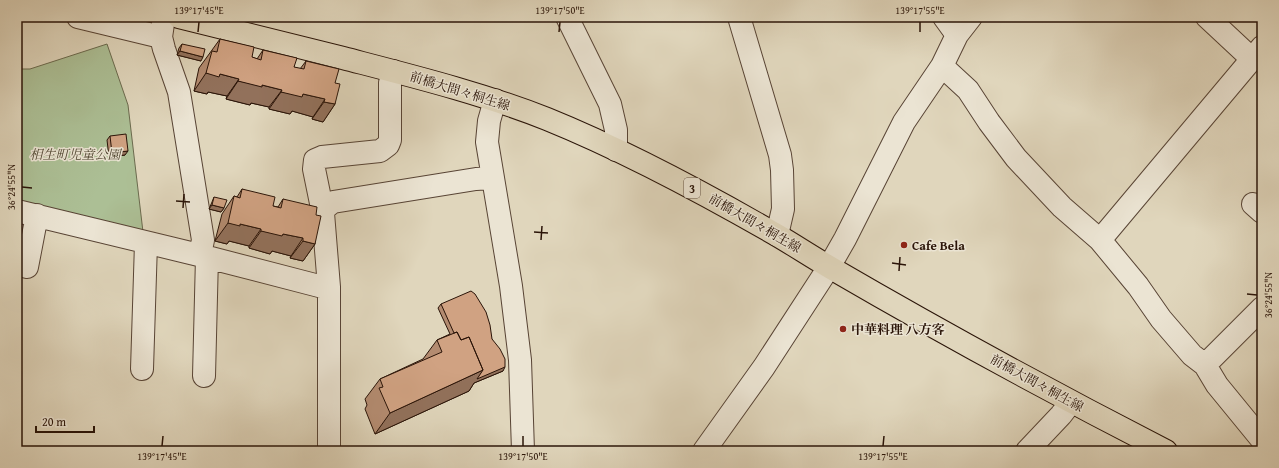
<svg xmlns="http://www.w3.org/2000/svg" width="1279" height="468" viewBox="0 0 1279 468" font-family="'Gentium Book Plus','Noto Serif JP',serif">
	<rect width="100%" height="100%" fill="#e0d6bc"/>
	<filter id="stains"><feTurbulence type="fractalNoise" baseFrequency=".005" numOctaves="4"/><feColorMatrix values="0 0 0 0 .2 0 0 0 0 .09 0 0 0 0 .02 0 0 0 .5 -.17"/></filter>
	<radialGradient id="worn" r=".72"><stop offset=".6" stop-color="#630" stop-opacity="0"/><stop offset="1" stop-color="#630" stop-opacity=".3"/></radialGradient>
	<path fill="#acbf95" stroke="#6b6a4e" d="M 107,44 L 128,105 L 143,232 L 17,202 L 17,69 L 30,69 Z"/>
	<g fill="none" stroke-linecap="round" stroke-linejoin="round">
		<g stroke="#584435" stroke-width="24">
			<path id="minor" d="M 78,17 L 161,37
				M 164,17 L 161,37 L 164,49 L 179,92 L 203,240 L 200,255
				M 567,17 L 610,104 L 616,130 L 616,150
				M 739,17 L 780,155 L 782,170 L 783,209 L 777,235
				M 944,17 L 957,35
				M 1207,17 L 1252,59
				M 942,66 L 968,90 L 989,122 L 1016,158 L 1062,207 L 1100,240 L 1138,286 L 1161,319 L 1192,355 L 1205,365 L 1217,385 L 1262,440
				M 495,100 L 489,121 L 487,142 L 511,286 L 520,360 L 523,451
				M 1253,204 L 1262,212
				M 17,211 L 207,257 L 319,286 L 329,287
				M 323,213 L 314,169 L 315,160 L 322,157 L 380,151 L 388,145 L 390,140 L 390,83 L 393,71
				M 1100,240 L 1262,47
				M 27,267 L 37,215
				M 1205,365 L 1262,308
				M 142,369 L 146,243
				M 204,376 L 207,257
				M 329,451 L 329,287 L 323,213 L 326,207 L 333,202 L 476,179 L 492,178
				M 704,451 L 764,367 L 829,267 L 845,239 L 904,122 L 942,66 L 957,35 L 971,17
				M 1027,451 L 1061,415 L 1071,402"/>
		</g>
		<g stroke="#2a1408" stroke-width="24">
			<path id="major" d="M 179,17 C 234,31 289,44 343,58 C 412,76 481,93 547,119 C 626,151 702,192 775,234 C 794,245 812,257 831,268 C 941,332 1053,393 1166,451"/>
		</g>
		<use href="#minor" stroke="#ebe4d3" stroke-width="22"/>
		<use href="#major" stroke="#e0d6bc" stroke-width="22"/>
	</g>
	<path fill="#b38b70" stroke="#2a1408" d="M 220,39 L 252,57 L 257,59 L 263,50 L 294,67 L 300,69 L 306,61 L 335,83 L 335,104 L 323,122 L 312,119 L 313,117 L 292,111 L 290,114 L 269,109 L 269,107 L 251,103 L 250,105 L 226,99 L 227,96 L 208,92 L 207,94 L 194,91 L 199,68 Z
		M 182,44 L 201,61 L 177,55 L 179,48 Z
		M 110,136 L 125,155 L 109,157 L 107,140 Z
		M 242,189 L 273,206 L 278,207 L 283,199 L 316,215 L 315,244 L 303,261 L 290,258 L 291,256 L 272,251 L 270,254 L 249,248 L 249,246 L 229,241 L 227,244 L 215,241 L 222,214 L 234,196 L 237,197 Z
		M 214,197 L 224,208 L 221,212 L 209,209 L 212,202 Z
		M 441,304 L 492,339 L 503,371 L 474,383 L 469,391 L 375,434 L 365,409 L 367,405 L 365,399 L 380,379 L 423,359 L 437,340 L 450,334 L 438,308 Z"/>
	<path fill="#92715b" stroke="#2a1408" d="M 180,51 L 203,57 L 201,61 L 177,55 Z
		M 206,73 L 220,74 L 239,79 L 227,96 L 208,92 L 207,94 L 194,91 Z
		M 238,81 L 262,85 L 282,90 L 269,107 L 251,103 L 250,105 L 226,99 Z
		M 281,92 L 303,94 L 325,99 L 313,117 L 292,111 L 290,114 L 269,109 Z
		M 324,102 L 335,104 L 323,122 L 312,119 Z
		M 128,151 L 125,155 L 109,157 L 112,153 Z
		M 212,205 L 224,208 L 221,212 L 209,209 Z
		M 228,223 L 240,224 L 261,229 L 249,246 L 229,241 L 227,244 L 215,241 Z
		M 261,231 L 283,234 L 303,238 L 291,256 L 272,251 L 270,254 L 249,248 Z
		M 303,241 L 315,244 L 303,261 L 290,258 Z
		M 505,367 L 503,371 L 474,383 L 469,391 L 375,434 L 390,413 L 483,370 Z"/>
	<path fill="#d0a282" stroke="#2a1408" d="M 220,39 L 254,47 L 252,57 L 261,60 L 263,50 L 297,58 L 294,67 L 304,69 L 306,61 L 339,69 L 335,83 L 340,84 L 335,104 L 324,102 L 325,99 L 303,94 L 302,97 L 281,92 L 282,90 L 262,85 L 262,87 L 238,81 L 239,79 L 220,74 L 219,77 L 206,73 L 212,51 L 217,52 Z
		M 182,44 L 205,49 L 203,57 L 180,51 Z
		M 126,134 L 128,151 L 112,153 L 110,136 Z
		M 242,189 L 275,197 L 273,206 L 281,208 L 283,199 L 317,207 L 316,215 L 321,216 L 315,244 L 303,241 L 303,238 L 283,234 L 282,236 L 261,231 L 261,229 L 240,224 L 240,226 L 228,223 L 234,196 L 240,198 Z
		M 214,197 L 227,200 L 224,208 L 212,205 Z
		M 471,291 L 475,294 L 486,312 L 490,325 L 492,339 L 500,349 L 505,359 L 505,367 L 477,379 L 483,370 L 469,337 L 461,340 L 457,332 L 454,333 L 441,304 Z
		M 457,332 L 461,340 L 469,337 L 483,370 L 390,413 L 379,388 L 383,387 L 380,379 L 442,352 L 437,340 Z"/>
	<path fill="none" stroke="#2a1408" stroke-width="1.5" d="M 198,32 L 199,22M 559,32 L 560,22M 920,32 L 920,22M 22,187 L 32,188M 176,201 L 190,202M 183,208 L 184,194M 534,232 L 548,233M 541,240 L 542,226M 892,263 L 906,265M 899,271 L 900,257M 1247,294 L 1257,295M 162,446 L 163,436M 523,446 L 523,436M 883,446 L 884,436"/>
	<g fill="#8f2418" stroke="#ebe4d3" stroke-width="1.5">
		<circle cx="904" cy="245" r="4"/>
		<circle cx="843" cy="329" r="4"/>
	</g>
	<g text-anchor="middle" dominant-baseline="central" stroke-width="3" stroke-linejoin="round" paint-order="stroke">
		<rect fill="#ebe4d3" stroke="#645245" stroke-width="1" x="684" y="178" width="16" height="20" rx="3"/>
		<g font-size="12" font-weight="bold" fill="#2a1408">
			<text x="692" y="188">3</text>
		</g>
		<g font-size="13" fill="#2a1408" stroke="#ebe4d3">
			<text transform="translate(460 91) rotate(17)">前橋大間々桐生線</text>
			<text transform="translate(755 223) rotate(30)">前橋大間々桐生線</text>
			<text transform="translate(1037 383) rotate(29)">前橋大間々桐生線</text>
		</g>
		<g font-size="13" font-style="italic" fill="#514732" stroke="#ebe4d3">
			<text x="75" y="154">相生町児童公園</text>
		</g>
		<g font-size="13" font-weight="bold" fill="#2a1408" stroke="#ebe4d3" text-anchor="start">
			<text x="912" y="245">Cafe Bela</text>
			<text x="851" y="329">中華料理 八方客</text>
		</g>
	</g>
	<rect width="1279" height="468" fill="none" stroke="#e0d6bc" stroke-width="44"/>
	<path d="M36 426v6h58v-6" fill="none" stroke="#2a1408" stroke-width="2"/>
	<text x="42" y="426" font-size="12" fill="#2a1408" stroke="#ebe4d3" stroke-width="3" paint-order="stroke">20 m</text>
	<rect x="22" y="22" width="1235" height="424" fill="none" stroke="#2a1408" stroke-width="1.5"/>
	<g font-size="10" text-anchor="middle" fill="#2a1408">
		<text x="199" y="14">139°17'45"E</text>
		<text x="560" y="14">139°17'50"E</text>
		<text x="920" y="14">139°17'55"E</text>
		<text transform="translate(11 187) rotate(-90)" y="4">36°24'55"N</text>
		<text transform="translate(1268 295) rotate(-90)" y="4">36°24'55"N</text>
		<text x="162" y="460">139°17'45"E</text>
		<text x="523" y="460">139°17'50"E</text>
		<text x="883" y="460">139°17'55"E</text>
	</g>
	<rect width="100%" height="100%" filter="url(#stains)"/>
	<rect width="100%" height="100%" fill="url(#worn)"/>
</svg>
